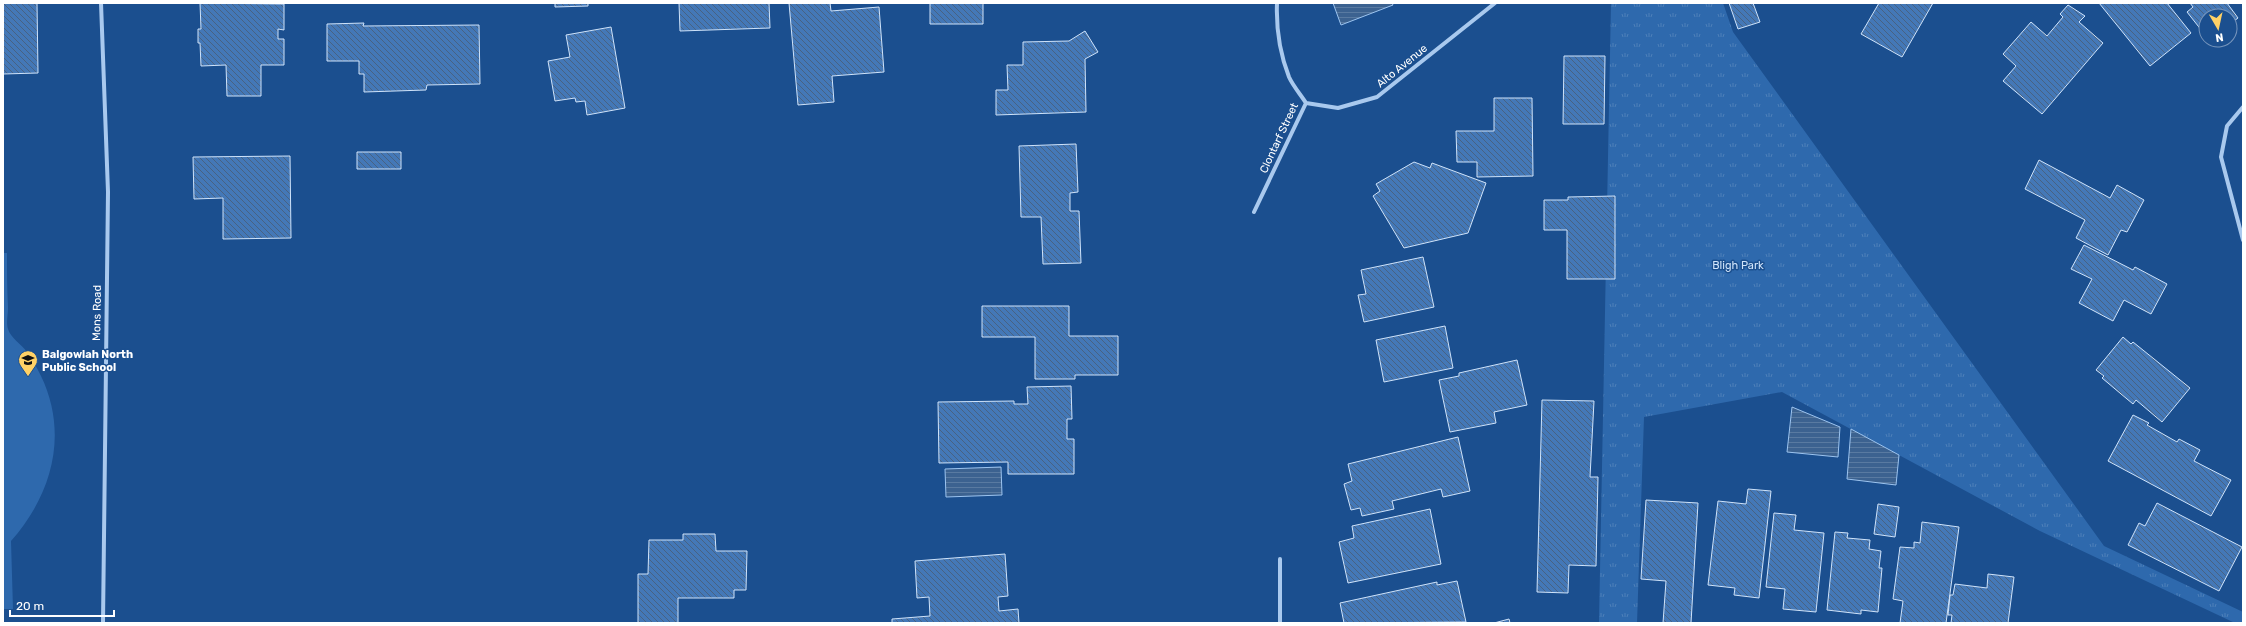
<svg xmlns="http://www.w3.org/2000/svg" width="2246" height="626" viewBox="0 0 2246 626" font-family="Rubik,sans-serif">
	<defs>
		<pattern id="park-tufts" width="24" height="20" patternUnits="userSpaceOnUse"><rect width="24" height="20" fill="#2e69ad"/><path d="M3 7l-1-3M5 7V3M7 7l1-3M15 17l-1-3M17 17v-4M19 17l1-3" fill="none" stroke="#4d80b9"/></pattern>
		<pattern id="water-rules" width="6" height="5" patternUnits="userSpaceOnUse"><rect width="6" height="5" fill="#3c6290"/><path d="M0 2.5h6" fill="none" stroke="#597aa1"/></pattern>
		<pattern id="building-back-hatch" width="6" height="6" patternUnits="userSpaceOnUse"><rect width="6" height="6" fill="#4478b7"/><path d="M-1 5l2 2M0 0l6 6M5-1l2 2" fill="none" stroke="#486282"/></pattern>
	</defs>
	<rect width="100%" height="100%" fill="#1b4f8f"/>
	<path fill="#2e69ad" d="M 3,253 L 7,253 C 7,271 7,289 8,308 C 8,314 6,323 8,329 C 10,337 22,345 27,352 C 32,359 37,368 41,376 C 69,434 52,495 11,541 L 13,609 L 3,609 Z"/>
	<path fill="url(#park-tufts)" d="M 1611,3 L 1723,3 L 1733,32 L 2104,546 L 2243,612 L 2243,623 L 2235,623 L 2040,531 L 1782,392 L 1644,417 L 1637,623 L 1599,623 Z"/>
	<path fill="url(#water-rules)" stroke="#9cc4f0" d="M 1333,3 L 1392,3 L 1393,5 L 1341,25 Z
		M 1792,407 L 1840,427 L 1838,457 L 1787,452 Z
		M 1851,429 L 1899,455 L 1896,485 L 1847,479 Z
		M 1001,467 L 1002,495 L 946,497 L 945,469 Z"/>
	<path fill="url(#building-back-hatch)" stroke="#cfe3fa" d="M 3,3 L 37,3 L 38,73 L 3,74 Z
		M 200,3 L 284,4 L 284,30 L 278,29 L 278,39 L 284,39 L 284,65 L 261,65 L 261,96 L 227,96 L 226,65 L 201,66 L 200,43 L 198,43 L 198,29 L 201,29 Z
		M 555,3 L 588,3 L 588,6 L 555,7 Z
		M 679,3 L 769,3 L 770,28 L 680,31 Z
		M 789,3 L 830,3 L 831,11 L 879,7 L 884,72 L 832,76 L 834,102 L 798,105 Z
		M 930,3 L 983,3 L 983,24 L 930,24 Z
		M 1729,3 L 1753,3 L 1760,22 L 1738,29 Z
		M 1879,3 L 1933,3 L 1902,57 L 1861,34 Z
		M 2099,3 L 2167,3 L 2191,33 L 2150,66 Z
		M 2190,3 L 2227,3 L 2238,18 L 2230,24 L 2230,16 L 2206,16 L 2206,36 L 2187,12 L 2193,7 Z
		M 2068,5 L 2085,16 L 2079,22 L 2103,43 L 2042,114 L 2003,81 L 2016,66 L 2003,54 L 2031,22 L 2047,36 L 2063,17 L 2060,14 Z
		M 364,23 L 363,26 L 479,25 L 480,84 L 427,85 L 426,90 L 364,92 L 364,74 L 359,74 L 359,61 L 327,61 L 327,24 Z
		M 611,27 L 625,108 L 587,115 L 585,101 L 576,102 L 575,98 L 555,101 L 548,61 L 570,57 L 566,35 Z
		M 1085,31 L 1098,52 L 1085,59 L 1086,112 L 996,115 L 996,90 L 1008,90 L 1007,65 L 1023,65 L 1023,42 L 1069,41 Z
		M 1564,56 L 1605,56 L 1604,124 L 1563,124 Z
		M 1494,98 L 1532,98 L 1533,176 L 1477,177 L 1477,162 L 1457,162 L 1456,131 L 1494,131 Z
		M 1076,144 L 1078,192 L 1070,193 L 1070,211 L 1079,211 L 1081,263 L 1043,264 L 1041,217 L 1021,217 L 1019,146 Z
		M 357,152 L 401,152 L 401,169 L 357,169 Z
		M 290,156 L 291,238 L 223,239 L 223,198 L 194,199 L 193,157 Z
		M 2039,160 L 2110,198 L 2117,185 L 2144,200 L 2127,232 L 2121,230 L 2108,255 L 2076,238 L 2085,220 L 2025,189 Z
		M 1414,162 L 1430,168 L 1432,163 L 1486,183 L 1468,233 L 1404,248 L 1373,196 L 1380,191 L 1376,184 Z
		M 1615,196 L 1615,279 L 1567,279 L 1567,230 L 1544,230 L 1544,200 L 1568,200 L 1568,197 Z
		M 2084,245 L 2133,270 L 2135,267 L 2167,284 L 2151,314 L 2124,300 L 2113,321 L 2079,303 L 2092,279 L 2071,269 Z
		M 1423,257 L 1434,307 L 1364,322 L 1358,295 L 1366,294 L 1361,270 Z
		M 982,306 L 1069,306 L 1069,336 L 1118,336 L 1118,375 L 1075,375 L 1075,379 L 1035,379 L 1035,337 L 982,337 Z
		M 1445,326 L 1453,368 L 1384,382 L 1376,340 Z
		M 2123,337 L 2131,344 L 2133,342 L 2190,388 L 2162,422 L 2136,400 L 2133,404 L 2102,378 L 2104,376 L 2096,370 Z
		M 1517,360 L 1527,405 L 1494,412 L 1496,423 L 1450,432 L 1439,380 L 1459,376 L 1459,373 Z
		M 1071,386 L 1072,419 L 1067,419 L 1067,439 L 1074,439 L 1074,474 L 1008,474 L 1008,462 L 939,463 L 938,402 L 1014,401 L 1014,404 L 1028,404 L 1027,387 Z
		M 1542,400 L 1594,401 L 1590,477 L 1598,477 L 1596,566 L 1569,565 L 1568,593 L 1537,592 Z
		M 2133,415 L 2149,423 L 2147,425 L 2177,442 L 2179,439 L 2200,450 L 2194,461 L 2231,480 L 2211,516 L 2108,461 Z
		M 1458,437 L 1470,491 L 1443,497 L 1441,489 L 1392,501 L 1394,509 L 1362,516 L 1360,508 L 1351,510 L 1344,484 L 1352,481 L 1348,464 Z
		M 1748,489 L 1771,491 L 1759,598 L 1734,595 L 1735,588 L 1708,585 L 1718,501 L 1746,504 Z
		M 1646,500 L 1698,503 L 1691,623 L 1663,623 L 1666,581 L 1641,579 Z
		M 2157,503 L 2242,547 L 2219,591 L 2128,545 L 2139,523 L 2145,526 Z
		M 1878,504 L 1899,507 L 1895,537 L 1874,534 Z
		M 1430,509 L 1441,564 L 1348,583 L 1339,542 L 1354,538 L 1352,526 Z
		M 1774,513 L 1796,515 L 1794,530 L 1824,533 L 1816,612 L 1783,609 L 1785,589 L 1766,587 Z
		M 1922,522 L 1959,527 L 1946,623 L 1900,623 L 1903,601 L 1893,599 L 1900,547 L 1914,548 L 1914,542 L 1920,543 Z
		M 1835,532 L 1848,533 L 1847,538 L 1870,540 L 1869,549 L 1881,551 L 1879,568 L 1882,568 L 1878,612 L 1861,610 L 1861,614 L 1827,610 Z
		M 683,534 L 715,534 L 716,551 L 747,551 L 746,590 L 734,590 L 734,598 L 678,598 L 678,623 L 638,623 L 638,574 L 648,574 L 649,540 L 683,540 Z
		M 1005,554 L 1008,596 L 998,597 L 999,611 L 1018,609 L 1019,623 L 892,623 L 892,619 L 930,616 L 929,597 L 917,598 L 915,561 Z
		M 1988,574 L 2014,577 L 2008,623 L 1951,623 L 1952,615 L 1948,615 L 1950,595 L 1953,595 L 1955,584 L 1987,588 Z
		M 1457,581 L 1466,622 L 1344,623 L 1340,603 L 1437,582 L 1437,585 Z
		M 1509,619 L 1510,623 L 1494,623 Z"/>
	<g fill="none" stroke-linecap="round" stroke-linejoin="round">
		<path stroke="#a9c9ee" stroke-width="4" d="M 101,3 L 108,192 L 103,623
			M 1277,3 C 1276,28 1280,54 1289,77 C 1293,86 1301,95 1306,103
			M 1306,103 L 1338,108 L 1377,97 L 1495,3
			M 2243,107 L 2227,126 L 2221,157 L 2243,240
			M 1254,212 L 1306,103
			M 1280,559 L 1280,623"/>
	</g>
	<defs>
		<g id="school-pin" transform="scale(1)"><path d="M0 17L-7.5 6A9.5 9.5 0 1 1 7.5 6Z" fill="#ffd166" stroke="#1b4f8f"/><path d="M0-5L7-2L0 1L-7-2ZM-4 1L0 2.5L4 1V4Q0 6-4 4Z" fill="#111"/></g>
	</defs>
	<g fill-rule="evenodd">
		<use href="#school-pin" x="28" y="360"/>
	</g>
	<g text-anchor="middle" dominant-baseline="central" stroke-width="3" stroke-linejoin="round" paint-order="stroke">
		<g font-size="11" fill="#fff" stroke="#1b4f8f">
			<text transform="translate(1402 66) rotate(-39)">Alto Avenue</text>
			<text transform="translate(1279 138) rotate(-65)">Clontarf Street</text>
			<text transform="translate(97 313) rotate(-89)">Mons Road</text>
		</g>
		<g font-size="11" fill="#cfe3fa" stroke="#1b4f8f">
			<text x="1738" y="265">Bligh Park</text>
		</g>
		<g font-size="11" font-weight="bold" fill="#fff" stroke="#1b4f8f" text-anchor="start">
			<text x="42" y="354">Balgowlah North<tspan x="42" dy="13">Public School</tspan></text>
		</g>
	</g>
	<rect width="2246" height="626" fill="none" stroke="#ffffff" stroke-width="8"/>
	<g transform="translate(2218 28) rotate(171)"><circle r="19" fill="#1b4f8f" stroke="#7695bc"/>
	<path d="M0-3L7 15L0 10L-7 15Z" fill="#ffd166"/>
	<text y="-6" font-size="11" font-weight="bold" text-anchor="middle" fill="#ffffff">N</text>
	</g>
	<path d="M10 610v6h104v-6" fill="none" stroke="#ffffff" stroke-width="2"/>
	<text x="16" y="610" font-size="12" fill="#ffffff" stroke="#1b4f8f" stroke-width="3" paint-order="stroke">20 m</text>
</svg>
